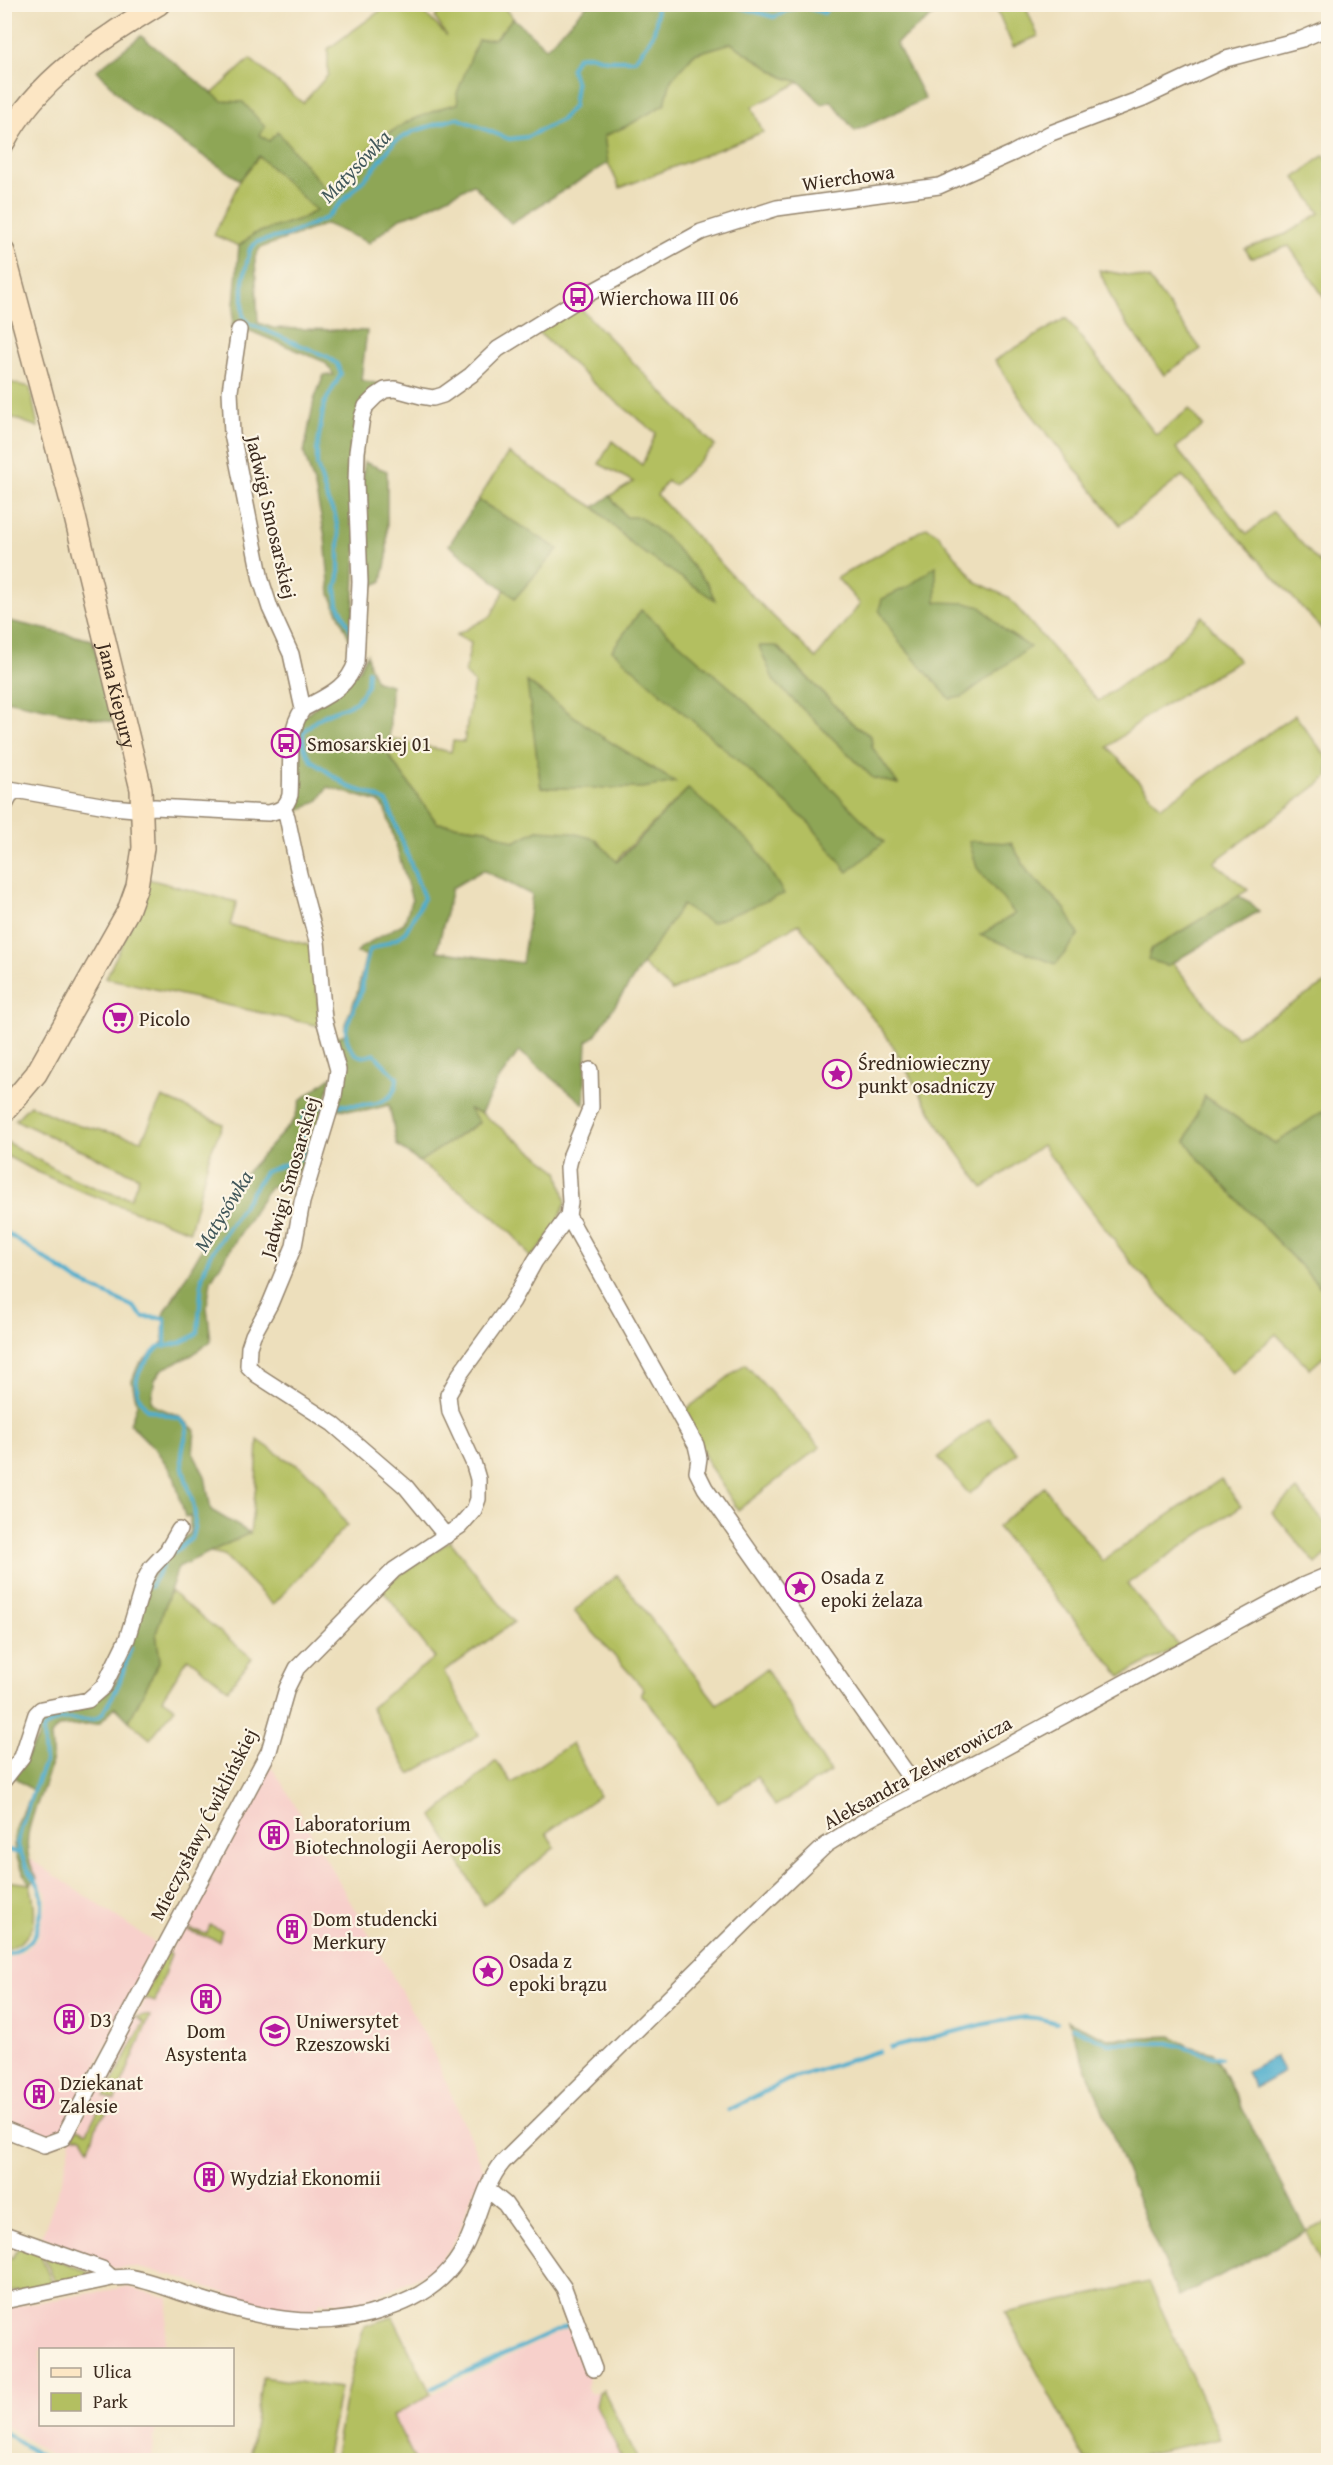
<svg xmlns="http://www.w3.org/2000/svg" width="1333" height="2465" viewBox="0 0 1333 2465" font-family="'Gentium Book Plus',serif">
	<rect width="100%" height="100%" fill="#fcf5e5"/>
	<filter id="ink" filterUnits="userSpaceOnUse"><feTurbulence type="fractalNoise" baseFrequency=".0167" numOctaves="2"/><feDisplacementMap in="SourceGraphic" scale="12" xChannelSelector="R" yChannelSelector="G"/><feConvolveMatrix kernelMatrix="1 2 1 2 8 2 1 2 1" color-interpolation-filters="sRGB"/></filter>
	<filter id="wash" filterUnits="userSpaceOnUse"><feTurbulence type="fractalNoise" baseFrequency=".008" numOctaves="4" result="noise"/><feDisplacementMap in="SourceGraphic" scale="24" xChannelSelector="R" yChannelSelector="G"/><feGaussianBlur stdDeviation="1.35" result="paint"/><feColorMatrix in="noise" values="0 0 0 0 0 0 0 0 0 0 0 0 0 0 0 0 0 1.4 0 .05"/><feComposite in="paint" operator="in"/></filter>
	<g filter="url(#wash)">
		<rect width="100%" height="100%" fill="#eddfbc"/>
		<path fill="#f7d0cb" d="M 269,1764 L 284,1786 L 390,1971 L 429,2043 L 484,2170 L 473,2192 L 460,2230 L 451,2247 L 434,2268 L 400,2286 L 347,2307 L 331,2300 L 329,2304 L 320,2302 L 315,2315 L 300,2310 L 294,2313 L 266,2307 L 175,2276 L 134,2267 L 113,2268 L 77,2255 L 42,2236 L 64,2174 L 71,2140 Z
			M 28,1857 L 158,1945 L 65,2127 L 56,2133 L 45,2135 L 31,2134 L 5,2123 L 5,1960 L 27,1949 L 37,1939 L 47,1903 L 46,1893 L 32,1869 Z
			M 127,2287 L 169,2298 L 164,2349 L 40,2350 L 40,2424 L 156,2425 L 152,2460 L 57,2460 L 5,2425 L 4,2310 L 10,2307 Z
			M 571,2327 L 588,2366 L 587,2390 L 591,2394 L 603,2390 L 638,2460 L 415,2460 L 393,2415 L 431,2394 Z"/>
		<path fill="#b3bf61" stroke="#777440" stroke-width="1.5" fill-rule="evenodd" d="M 388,5 L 417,5 L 447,36 L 435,18 L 443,5 L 502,5 L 513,18 L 495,39 L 458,104 L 444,107 L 376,141 L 356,168 L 331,196 L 278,132 L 269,142 L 212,94 L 250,59 L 303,103 L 328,75 L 328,49 Z
			M 995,5 L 1025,5 L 1038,36 L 1013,47 Z
			M 731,43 L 783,77 L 800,82 L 752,107 L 763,132 L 620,188 L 608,163 L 604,136 L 629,125 L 665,104 L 671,80 L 694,54 Z
			M 1324,155 L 1328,161 L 1328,303 L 1289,246 L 1251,258 L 1245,249 L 1286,234 L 1320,213 L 1295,178 Z
			M 259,156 L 316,210 L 303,218 L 254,234 L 239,246 L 214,235 L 240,180 Z
			M 1099,270 L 1149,279 L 1201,349 L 1164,375 L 1117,310 Z
			M 579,307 L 715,446 L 674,485 L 667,481 L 657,495 L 739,583 L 816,658 L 860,604 L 837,578 L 927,527 L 938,534 L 976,582 L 1008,597 L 1098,701 L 1161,657 L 1202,616 L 1239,661 L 1149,714 L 1108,747 L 1161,807 L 1295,715 L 1328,759 L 1328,777 L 1214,862 L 1248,890 L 1151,950 L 1166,966 L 1172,962 L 1221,1022 L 1237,1037 L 1328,982 L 1328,1108 L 1275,1144 L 1205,1096 L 1186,1141 L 1200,1160 L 1328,1295 L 1328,1353 L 1310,1369 L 1276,1334 L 1232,1373 L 1129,1260 L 1042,1145 L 983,1188 L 941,1129 L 888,1038 L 799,924 L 672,991 L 642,964 L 682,905 L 688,789 L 621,855 L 617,862 L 595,839 L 538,830 L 514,842 L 485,829 L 437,823 L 389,756 L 389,738 L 451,752 L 453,741 L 464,742 L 474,683 L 465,673 L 471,643 L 456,635 L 491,616 L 505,589 L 515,598 L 558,549 L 478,500 L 508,453 L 594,507 L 634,546 L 714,599 L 626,517 L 610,496 L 634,482 L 599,464 L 612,441 L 642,465 L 656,433 L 599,388 L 538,332 ZM 641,610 L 742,699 L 848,872 L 810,824 L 613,650 ZM 777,646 L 856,727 L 871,736 L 872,747 L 897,784 ZM 528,682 L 602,737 L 674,781 L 541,788 ZM 1011,843 L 1028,872 L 1065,909 L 981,935 L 1015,914 Z
			M 1066,318 L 1156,435 L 1189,409 L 1203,426 L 1176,448 L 1247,534 L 1273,512 L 1328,572 L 1328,636 L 1182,476 L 1120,525 L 1026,407 L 995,360 Z
			M 4,381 L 30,387 L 38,427 L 5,415 Z
			M 148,879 L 237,902 L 230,925 L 313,946 L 320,1026 L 106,978 L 142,902 Z
			M 162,1097 L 223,1124 L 210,1153 L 190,1231 C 127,1208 63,1188 5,1155 L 5,1141 C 44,1163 87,1190 131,1198 L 139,1177 L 15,1120 L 30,1105 L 67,1122 L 142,1140 Z
			M 468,1108 L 481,1113 L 558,1171 L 566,1202 L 556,1227 L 531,1259 C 509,1220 455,1189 419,1162 L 479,1123 Z
			M 745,1364 L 820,1447 L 738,1510 L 711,1468 L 683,1412 Z
			M 988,1418 L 1017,1453 L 969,1494 L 938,1457 Z
			M 258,1440 L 284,1458 L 301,1467 L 319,1483 L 347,1525 L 273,1605 L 224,1555 L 210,1552 L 250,1533 L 256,1485 Z
			M 1221,1479 L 1241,1506 L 1127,1584 L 1179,1646 L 1121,1676 L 997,1527 L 1044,1487 L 1102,1561 Z
			M 1297,1490 L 1328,1527 L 1328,1553 L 1316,1564 L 1272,1512 Z
			M 450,1541 L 514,1622 L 444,1672 L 479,1735 L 410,1774 L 371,1708 L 404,1680 L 435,1658 L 381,1588 Z
			M 617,1575 L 717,1704 L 766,1669 L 830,1772 L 775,1806 L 757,1777 L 718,1803 L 676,1735 L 641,1694 L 644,1689 L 574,1611 Z
			M 170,1591 L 252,1658 L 228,1689 L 188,1658 L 162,1699 L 175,1708 L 150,1739 L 129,1721 L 160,1660 L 156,1633 Z
			M 572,1743 L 599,1796 L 546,1833 L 555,1847 L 484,1905 L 433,1816 L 496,1761 L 512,1783 Z
			M 211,1880 L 186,1930 L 183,1929 L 206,1884 Z
			M 5,1881 L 30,1884 C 38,1916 39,1937 5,1950 Z
			M 210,1925 L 222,1930 L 219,1941 L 189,1931 L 190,1929 L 207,1934 Z
			M 165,1952 L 171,1954 L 155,2002 L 144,1998 Z
			M 145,2015 L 150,2016 L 115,2100 L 104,2097 L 144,2022 L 136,2017 Z
			M 101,2104 L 112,2107 L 98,2122 L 89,2149 L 82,2137 L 74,2137 L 73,2135 L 78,2128 L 87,2132 Z
			M 1328,2222 L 1328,2276 L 1306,2231 Z
			M 20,2246 L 44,2254 L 42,2259 L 53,2285 L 5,2293 L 4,2256 L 12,2259 Z
			M 46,2255 L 93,2274 L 56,2284 L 45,2259 Z
			M 1149,2282 L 1220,2438 L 1118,2460 L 1085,2460 L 1005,2313 Z
			M 393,2317 L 431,2394 L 393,2416 L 415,2460 L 334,2460 L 347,2391 L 364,2326 Z
			M 262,2377 L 340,2388 L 326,2460 L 249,2460 Z
			M 603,2390 L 638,2460 L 623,2460 L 596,2405 L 599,2392 Z"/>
		<path fill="#8ea657" stroke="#64683a" stroke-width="1.5" fill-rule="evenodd" d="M 587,5 L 948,5 L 896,43 L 925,99 L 855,131 L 831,101 L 822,104 L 800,82 L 783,77 L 731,43 L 694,54 L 671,80 L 665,104 L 629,125 L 604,136 L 608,163 L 511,223 L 473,184 L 419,212 L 400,218 L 369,243 L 326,224 L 260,248 L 255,257 L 258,323 L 273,328 L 367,331 L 361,380 L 387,386 L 362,407 L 352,645 L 330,594 L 325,537 L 315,487 L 304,453 L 314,400 L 324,375 L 334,375 L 325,362 L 243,328 L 241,321 L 232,329 L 239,246 L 254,234 L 303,218 L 316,210 L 259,156 L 240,180 L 133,110 L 97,70 L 141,36 L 222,101 L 243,102 L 265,127 L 260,135 L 269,141 L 278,132 L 331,196 L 356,168 L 376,141 L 407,122 L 444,107 L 458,104 L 457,93 L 478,40 L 495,39 L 513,18 L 546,48 Z
			M 364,462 L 387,471 L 387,557 L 382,581 L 365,590 L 361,510 Z
			M 610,496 L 626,517 L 640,517 L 669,540 L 708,584 L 715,600 L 634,546 L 594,507 Z
			M 478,500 L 558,549 L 515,598 L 449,545 Z
			M 936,566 L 936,602 L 965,603 L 981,607 L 1005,631 L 1030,647 L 962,697 L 950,699 L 899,642 L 879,610 L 882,599 L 909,586 Z
			M 641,610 L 742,698 L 884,842 L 848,872 L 810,824 L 612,650 Z
			M 5,620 L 92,640 L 117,723 L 5,700 Z
			M 759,646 L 776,646 L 856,727 L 871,736 L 872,747 L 898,784 L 873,778 L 774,681 Z
			M 367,654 L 369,665 L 376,681 L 391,685 L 389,756 L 437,823 L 485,829 L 514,842 L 538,830 L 569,832 L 595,839 L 617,862 L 688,789 L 755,846 L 784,894 L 711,923 L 682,905 L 594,1037 L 587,1041 L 584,1104 L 519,1051 L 496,1084 L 481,1113 L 469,1109 L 479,1122 L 419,1162 L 397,1145 L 389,1105 L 365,1111 L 338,1109 L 341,1082 L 335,1038 L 345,1034 L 345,1024 L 357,994 L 366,955 L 357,953 L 361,947 L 404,923 L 412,900 L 386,811 L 379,802 L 328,787 L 319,800 L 293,814 L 291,803 L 302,718 L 359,670 ZM 483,870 L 532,895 L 522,963 L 437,951 L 452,888 Z
			M 527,682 L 602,737 L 675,782 L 643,788 L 541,788 Z
			M 969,841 L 1011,843 L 1028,872 L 1065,909 L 1079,935 L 1056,964 L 980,935 L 1015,914 L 977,868 Z
			M 1238,896 L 1250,902 L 1259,911 L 1167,966 L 1148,959 L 1151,950 Z
			M 331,1077 L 311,1162 L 268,1189 L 211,1280 L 207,1307 L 211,1341 L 192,1355 L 162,1369 L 155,1379 L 151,1401 L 157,1407 L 179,1416 L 195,1430 L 193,1453 L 205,1476 L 211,1510 L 250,1533 L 178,1567 L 156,1633 L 160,1660 L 129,1721 L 115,1707 L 99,1724 L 58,1727 L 51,1735 C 51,1742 53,1751 52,1758 C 45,1801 11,1834 37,1878 L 30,1884 C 4,1840 13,1834 33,1791 L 14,1777 L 38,1738 L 37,1729 L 47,1714 L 105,1694 L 116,1681 L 128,1652 L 148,1581 L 170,1553 L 190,1533 L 190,1516 L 185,1517 L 174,1476 L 157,1451 L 130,1424 L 137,1404 L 132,1381 L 138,1366 L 163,1342 L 164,1314 L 209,1237 L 235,1185 L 294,1120 L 301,1100 Z
			M 1204,1096 L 1275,1144 L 1323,1111 L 1328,1118 L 1328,1295 L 1200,1160 L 1186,1141 Z
			M 1068,2021 L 1108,2039 L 1171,2036 L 1188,2046 L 1213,2052 L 1306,2231 L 1179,2297 L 1149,2229 Z"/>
		<path fill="#4eadcd" stroke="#446c76" stroke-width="1.5" d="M 1275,2056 L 1284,2072 L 1255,2088 L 1246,2072 Z"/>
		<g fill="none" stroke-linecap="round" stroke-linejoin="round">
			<path stroke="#4eadcd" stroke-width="4" d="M 729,4 L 774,17 L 790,9 L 803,6 L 824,13 L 831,4
				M 352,632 L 338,604 L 336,589 L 339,577 L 339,536 L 335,515 L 328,502 L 317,465 L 317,450 L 324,404 L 341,374 L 337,364 L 328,357 L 248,323 L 243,315 L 243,281 L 250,249 L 257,242 L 287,235 L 326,218 L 372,171 L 394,142 L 414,131 L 457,118 L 509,139 L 527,137 L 561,120 L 573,107 L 576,84 L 571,68 L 577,57 L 589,55 L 607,60 L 634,60 C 651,42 659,30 656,4
				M 337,1105 C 360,1105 396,1110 397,1078 L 374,1054 C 366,1057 360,1059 353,1051 C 336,1029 355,1013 361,991 C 364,978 364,963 370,950 L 398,938 L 406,931 L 424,898 L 387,802 L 371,794 L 349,787 L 311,760 L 304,747 L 303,733 C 319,713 335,712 356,702 L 367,685 L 368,671
				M 4,1231 L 78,1281 L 134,1307 L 143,1317 L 165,1318 L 165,1347
				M 174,1552 L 191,1539 C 203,1507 184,1489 182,1460 C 181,1448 186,1438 188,1427 L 180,1419 L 147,1409 C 125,1383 141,1365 160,1346 C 171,1347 191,1340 198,1332 L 202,1277 L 209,1257 L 265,1172 L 303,1157 C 311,1135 287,1109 326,1105
				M 150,1587 L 163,1565
				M 4,1849 L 20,1853
				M 4,1955 L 14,1952 L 31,1941 L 36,1932 L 42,1910 L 42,1897 L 39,1886 L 26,1866 L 17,1843 L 32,1794 L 45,1762 L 43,1730 C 62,1709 87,1727 100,1716 C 104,1713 105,1709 108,1704 C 122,1682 122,1672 131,1648
				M 1072,2027 L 1107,2043 L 1169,2043 L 1221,2058
				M 890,2048 L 985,2024 L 1024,2017 L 1037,2018 L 1057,2023
				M 729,2110 L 788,2080 L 879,2051
				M 432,2388 L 567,2326
				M 4,2432 L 47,2460"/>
		</g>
	</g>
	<g filter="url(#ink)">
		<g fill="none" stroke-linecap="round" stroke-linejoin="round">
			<g stroke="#94846d" stroke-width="18">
				<path id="street" d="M 239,330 L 230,391 L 232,434 L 261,580 L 270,608 L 291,654 L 303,709
					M 4,788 L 112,807 L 135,809 L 155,807 L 268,813 C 280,811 287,807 290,795 C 292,768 286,732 303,709 C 326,696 347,689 356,662 L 360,582 L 356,482 L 357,452 L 362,417 L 366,406 L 376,396 L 385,390 L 395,389 L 421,396 L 433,398 L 443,395 L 471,375 L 498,349 L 579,299 L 701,232 L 777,208 L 939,186 L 1013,153 L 1051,133 L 1143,98 L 1226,59 L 1302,39 L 1328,28
					M 4,807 L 13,790
					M 283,808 L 287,817 L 299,874 L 317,941 L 324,1019 L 338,1070 L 334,1096 L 302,1202 L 294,1246 L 270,1304 L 253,1335 L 249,1347 L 248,1366 L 257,1375 L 333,1424 L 406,1487 L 446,1536
					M 568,1216 L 696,1445 L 699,1458 L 697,1472 L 705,1488 L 920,1792
					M 4,1780 L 22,1757 L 36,1714 L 41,1709 L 88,1700 L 104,1686 L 127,1639 L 145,1579 L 151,1568 L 167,1551 L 179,1530
					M 4,2129 L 44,2145 L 63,2138 L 269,1751 L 287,1688 L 297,1668 L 394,1570 L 460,1526 L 474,1510 L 478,1499 L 478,1479 L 473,1462 L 450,1412 L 448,1395 L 460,1374 L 513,1301 L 535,1261 L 568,1216 L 570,1202 L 568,1168 L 571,1155 L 591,1107 L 590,1070
					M 488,2190 L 505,2204 L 564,2288 L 594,2369
					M 4,2234 L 102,2269 L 112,2278
					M 4,2301 L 112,2278 L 128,2277 C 148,2280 167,2288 185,2294 C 252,2316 317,2334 386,2309 C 411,2301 434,2289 451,2268 C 478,2236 478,2192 503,2162 L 768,1900 L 826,1845 L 861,1823 L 995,1753 L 1302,1586 L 1328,1575"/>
			</g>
			<g stroke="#94846d" stroke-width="24">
				<g id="secondary">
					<path d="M 4,142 C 38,78 99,41 159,4"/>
					<path id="s1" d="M 4,252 L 73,509 L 141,789 L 143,848 L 137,886 L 128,911 L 36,1074 L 4,1112"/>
				</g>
			</g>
			<use href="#street" stroke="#fff" stroke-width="15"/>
			<use href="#secondary" stroke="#fce6c4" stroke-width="21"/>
		</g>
	</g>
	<defs>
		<g id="bus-ring" transform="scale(1.5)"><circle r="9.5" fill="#fcf5e5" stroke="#b5179e" stroke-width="1.5"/><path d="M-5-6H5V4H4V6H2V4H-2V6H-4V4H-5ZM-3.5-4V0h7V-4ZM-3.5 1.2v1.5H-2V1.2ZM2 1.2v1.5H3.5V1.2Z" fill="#b5179e"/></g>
		<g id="supermarket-ring" transform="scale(1.5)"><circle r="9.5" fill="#fcf5e5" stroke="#b5179e" stroke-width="1.5"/><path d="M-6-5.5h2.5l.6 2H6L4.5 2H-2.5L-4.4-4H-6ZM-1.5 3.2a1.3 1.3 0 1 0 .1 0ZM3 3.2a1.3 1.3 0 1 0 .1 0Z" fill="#b5179e"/></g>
		<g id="sight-ring" transform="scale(1.5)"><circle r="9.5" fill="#fcf5e5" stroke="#b5179e" stroke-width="1.5"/><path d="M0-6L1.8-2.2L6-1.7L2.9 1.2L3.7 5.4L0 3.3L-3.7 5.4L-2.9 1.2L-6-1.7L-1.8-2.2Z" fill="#b5179e"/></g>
		<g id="building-ring" transform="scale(1.5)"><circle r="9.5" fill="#fcf5e5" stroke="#b5179e" stroke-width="1.5"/><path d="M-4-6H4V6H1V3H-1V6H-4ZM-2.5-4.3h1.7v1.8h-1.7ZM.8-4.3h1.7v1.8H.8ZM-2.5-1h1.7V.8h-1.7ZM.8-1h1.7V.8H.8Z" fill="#b5179e"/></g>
		<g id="university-ring" transform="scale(1.5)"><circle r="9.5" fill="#fcf5e5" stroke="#b5179e" stroke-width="1.5"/><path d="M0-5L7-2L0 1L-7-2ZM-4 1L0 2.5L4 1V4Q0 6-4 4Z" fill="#b5179e"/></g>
	</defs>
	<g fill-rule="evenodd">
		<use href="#bus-ring" x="578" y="297"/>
		<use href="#bus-ring" x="286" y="743"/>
		<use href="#supermarket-ring" x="118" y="1018"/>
		<use href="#sight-ring" x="837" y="1074"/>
		<use href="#sight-ring" x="800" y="1587"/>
		<use href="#building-ring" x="274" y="1835"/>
		<use href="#building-ring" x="292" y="1929"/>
		<use href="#sight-ring" x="488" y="1971"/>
		<use href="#building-ring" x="206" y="1999"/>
		<use href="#building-ring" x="69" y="2019"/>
		<use href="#university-ring" x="275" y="2031"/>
		<use href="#building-ring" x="39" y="2094"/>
		<use href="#building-ring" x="209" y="2177"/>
	</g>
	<g text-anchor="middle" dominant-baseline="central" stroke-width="4.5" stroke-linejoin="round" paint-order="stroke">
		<g font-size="20" fill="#3b2a1e" stroke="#fcf5e5">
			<text transform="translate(848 177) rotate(-8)">Wierchowa</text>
			<text transform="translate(272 517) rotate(77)">Jadwigi Smosarskiej</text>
			<text stroke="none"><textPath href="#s1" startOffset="458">Jana Kiepury</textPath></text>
			<text transform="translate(289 1177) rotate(-74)">Jadwigi Smosarskiej</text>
			<text transform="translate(917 1772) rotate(-29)">Aleksandra Zelwerowicza</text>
			<text transform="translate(203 1824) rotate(-63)">Mieczysławy Ćwiklińskiej</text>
		</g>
		<g font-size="20" fill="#3b2a1e" stroke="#fcf5e5" text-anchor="start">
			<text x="599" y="297">Wierchowa III 06</text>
			<text x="307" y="743">Smosarskiej 01</text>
			<text x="139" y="1018">Picolo</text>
			<text x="858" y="1062">Średniowieczny<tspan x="858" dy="23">punkt osadniczy</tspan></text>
			<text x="821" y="1576">Osada z<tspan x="821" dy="23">epoki żelaza</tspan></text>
			<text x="295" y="1823">Laboratorium<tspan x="295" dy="23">Biotechnologii Aeropolis</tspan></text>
			<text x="313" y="1918">Dom studencki<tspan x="313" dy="23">Merkury</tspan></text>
			<text x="509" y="1960">Osada z<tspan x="509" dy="23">epoki brązu</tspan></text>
			<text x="90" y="2019">D3</text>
			<text x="296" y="2020">Uniwersytet<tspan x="296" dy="23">Rzeszowski</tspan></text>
			<text x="206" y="2030" text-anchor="middle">Dom<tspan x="206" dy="23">Asystenta</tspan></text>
			<text x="60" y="2082">Dziekanat<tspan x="60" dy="23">Zalesie</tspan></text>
			<text x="230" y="2177">Wydział Ekonomii</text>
		</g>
		<g font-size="21" font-style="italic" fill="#42585b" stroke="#fcf5e5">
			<text transform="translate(355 166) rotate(-46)">Matysówka</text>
			<text transform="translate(223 1211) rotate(-58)">Matysówka</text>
		</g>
	</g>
	<rect width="1333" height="2465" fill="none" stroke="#fcf5e5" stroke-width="24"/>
	<rect x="39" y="2348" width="195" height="78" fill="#fcf5e5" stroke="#afa495" stroke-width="1.5"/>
	<rect x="51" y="2368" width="30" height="9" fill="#fce6c4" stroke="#afa495" stroke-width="1.5"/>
	<text x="93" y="2378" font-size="18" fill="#3b2a1e">Ulica</text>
	<rect x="51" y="2393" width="30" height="18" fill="#b3bf61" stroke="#afa495" stroke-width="1.5"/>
	<text x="93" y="2408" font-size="18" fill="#3b2a1e">Park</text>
</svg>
